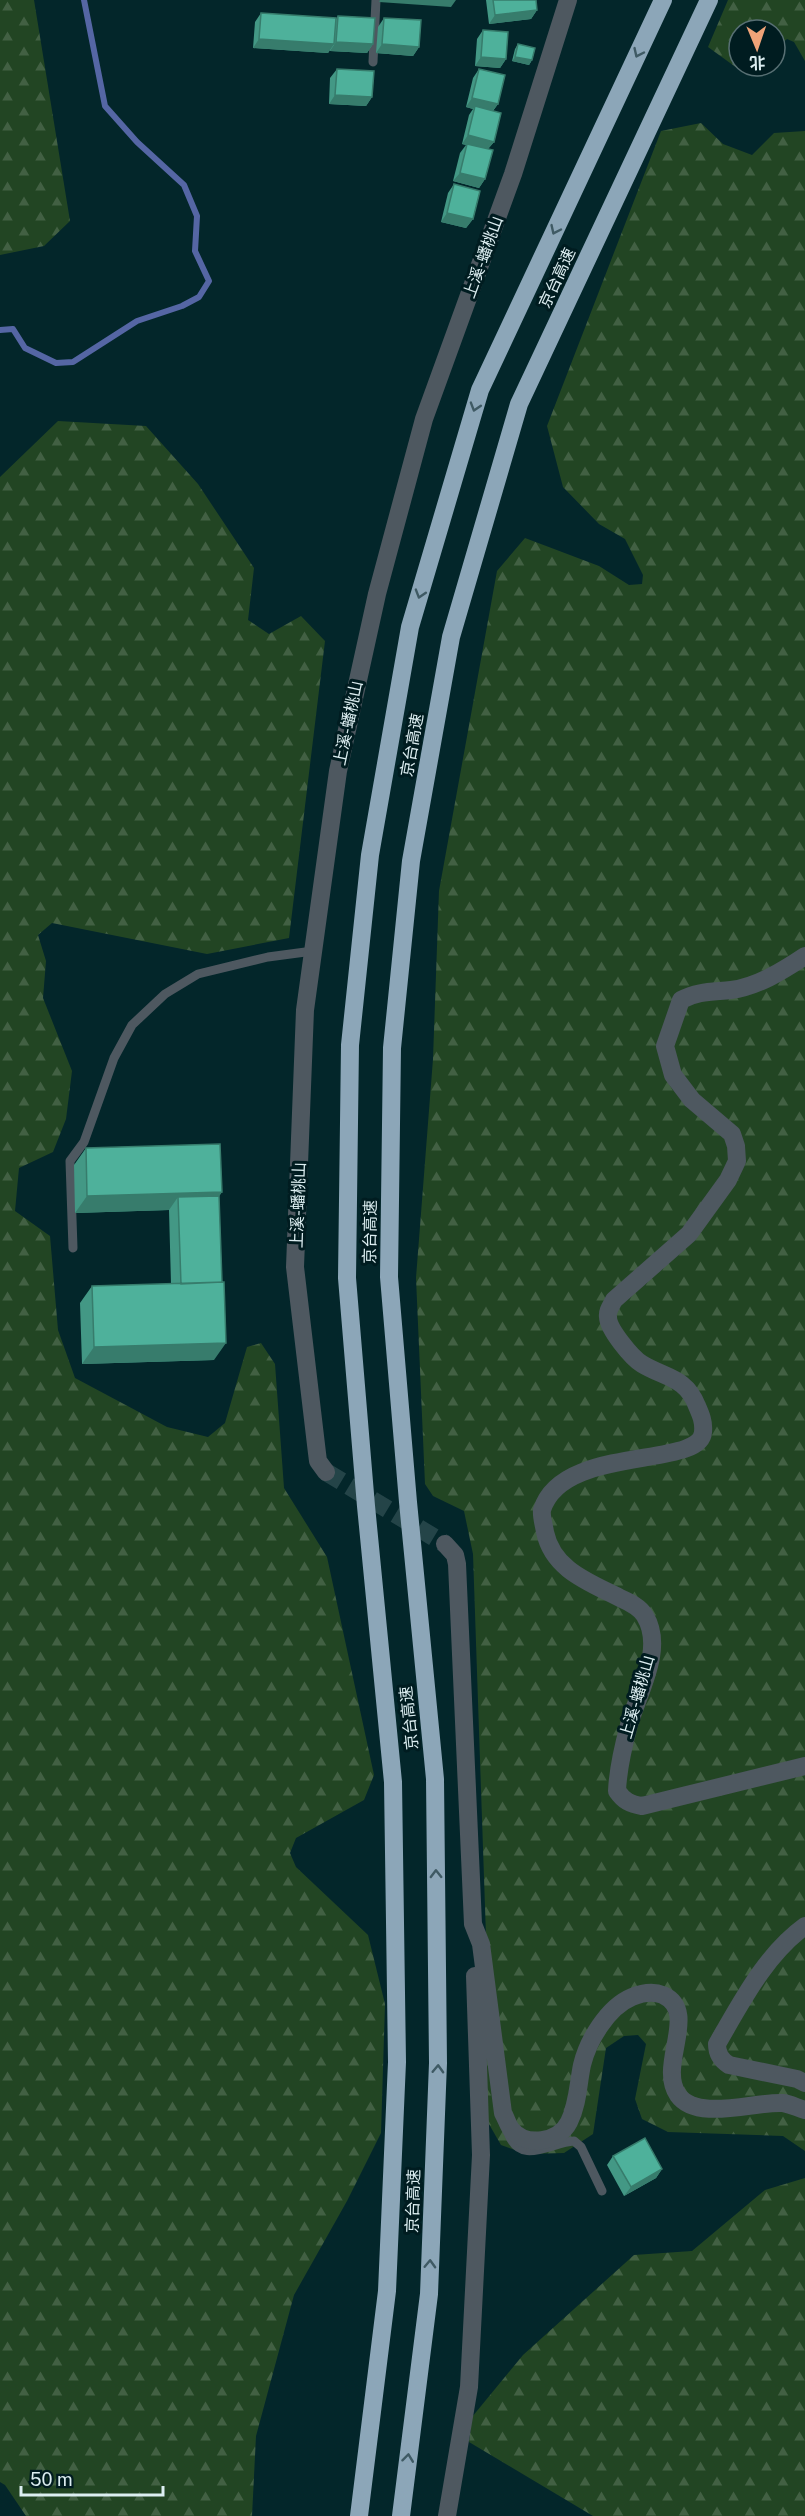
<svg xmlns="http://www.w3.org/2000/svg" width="805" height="2516" viewBox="0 0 805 2516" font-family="'Public Sans','Noto Sans SC',sans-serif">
	<defs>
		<pattern id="forest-firs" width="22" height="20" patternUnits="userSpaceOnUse" patternTransform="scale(1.5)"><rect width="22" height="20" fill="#224523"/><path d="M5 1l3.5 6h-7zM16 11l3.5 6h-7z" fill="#426043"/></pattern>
	</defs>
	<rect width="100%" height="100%" fill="#03262a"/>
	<path fill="url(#forest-firs)" d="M 0,0 L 34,0 L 70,221 L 44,246 L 0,255 Z
		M 728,0 L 805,0 L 805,61 L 794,42 L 787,39 L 775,49 L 775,30 L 739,30 L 739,66 L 737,68 L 708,47 Z
		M 701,123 L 723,144 L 752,155 L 774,133 L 805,131 L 805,2151 L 783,2136 L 668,2132 L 642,2119 L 635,2099 L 646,2044 L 638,2035 L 624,2036 L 606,2048 L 593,2134 L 564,2153 L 526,2154 L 501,2145 L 482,2112 L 486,1936 L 473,1554 L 464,1511 L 433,1496 L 425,1484 L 416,1278 L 433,1059 L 439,891 L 497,571 L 525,538 L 599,566 L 629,585 L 642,584 L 643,575 L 625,539 L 599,524 L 563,487 L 547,426 L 661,131 Z
		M 58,421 L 146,426 L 198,484 L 254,568 L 248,620 L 269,634 L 301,616 L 325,641 L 289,938 L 207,954 L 52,923 L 38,935 L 46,961 L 43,998 L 72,1071 L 66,1119 L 53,1152 L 19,1168 L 15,1211 L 50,1236 L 58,1330 L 75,1378 L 167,1427 L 208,1437 L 225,1423 L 247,1347 L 261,1343 L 275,1364 L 284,1488 L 327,1557 L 374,1775 L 364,1800 L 296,1838 L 290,1853 L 296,1867 L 368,1935 L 385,2004 L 381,2133 L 347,2201 L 294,2295 L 256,2436 L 252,2516 L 26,2516 L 5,2485 L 0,2482 L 0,477 Z
		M 805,2178 L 805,2516 L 593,2516 L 469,2442 L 472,2417 L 523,2355 L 634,2255 L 692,2251 L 765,2190 Z"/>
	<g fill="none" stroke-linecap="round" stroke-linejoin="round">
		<path stroke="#5566a4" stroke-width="6" d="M 0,330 L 13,329 L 25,348 L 56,363 L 73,362 L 137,321 L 182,306 L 199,297 L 209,281 L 195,251 L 197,216 L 184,185 L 137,142 L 105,106 L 84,0"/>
		<path stroke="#244448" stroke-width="18" stroke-dasharray="18 9" stroke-linecap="butt" d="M 326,1472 L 445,1544"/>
		<path stroke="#4e5860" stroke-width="9" d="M 373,62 L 376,0
			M 73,1248 L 70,1161 L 84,1142 L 114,1058 L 132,1025 L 165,994 L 198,974 L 268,957 L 313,951
			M 508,2133 C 521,2167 551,2142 574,2141 L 581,2147 L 602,2191"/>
		<path stroke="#4e5860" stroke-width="18" d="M 805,956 C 784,970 757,987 731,990 C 712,992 698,991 681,1000 L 665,1046 L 673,1075 L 692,1100 L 732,1134 L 736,1146 L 737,1161 L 728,1180 L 689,1234 L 614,1300 C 611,1306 607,1311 608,1317 C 608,1329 632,1358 642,1364 C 665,1378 686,1377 697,1406 C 701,1415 704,1422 703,1432 C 701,1469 562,1444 542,1510 C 541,1516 544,1525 545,1532 C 553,1570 589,1582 620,1598 C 629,1602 640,1607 645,1616 C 665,1649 638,1692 629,1725 C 623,1747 618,1768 617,1791 C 624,1801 630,1804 642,1806 L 805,1766
			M 326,1472 L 318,1461 L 317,1453 L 295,1267 L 305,1010 L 338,771 L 377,594 L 424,419 L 513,174 L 568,0
			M 445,1544 L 455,1555 L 457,1564 L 473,1924 L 481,1944 L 503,2113 C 506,2118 508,2125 511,2129 C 526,2148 559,2142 569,2122 C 578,2104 578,2084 582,2065 C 588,2040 608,2007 632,1997 C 642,1993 653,1991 663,1995 C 700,2012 657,2065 678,2095 C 697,2122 756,2101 783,2103 C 790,2104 798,2108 805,2110
			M 805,1926 C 765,1955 741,2003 717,2044 C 717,2054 721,2060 729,2065 L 797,2079 L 805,2083
			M 447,2516 L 469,2387 L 481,2155 L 475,1976"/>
		<path stroke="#8ca6b8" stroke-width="18" d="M 359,2516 L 387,2291 L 397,2062 L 393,1782 L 366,1506 L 347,1278 L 350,1045 L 370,855 L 410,627 L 480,390 L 663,0
			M 401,2516 L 429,2294 L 438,2063 L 435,1779 L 408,1502 L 389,1277 L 392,1048 L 411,861 L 451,637 L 519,404 L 709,0"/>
	</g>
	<path fill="#439885" d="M 486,0 L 536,0 L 537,10 L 531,19 L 489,24 Z
		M 261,13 L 336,19 L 338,16 L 373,44 L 367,53 L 330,51 L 330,50 L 328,53 L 253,48 L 255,22 Z
		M 384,18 L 419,47 L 413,56 L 376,53 L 378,27 Z
		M 483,30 L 506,59 L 500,68 L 475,66 L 477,39 Z
		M 518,44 L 532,60 L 529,65 L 512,61 L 515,49 Z
		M 337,69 L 372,97 L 366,106 L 329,104 L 330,78 Z
		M 479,69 L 498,104 L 493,111 L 494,142 L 488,149 L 485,179 L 479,188 L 453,181 L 460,153 L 466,145 L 462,144 L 469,115 L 473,109 L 466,107 L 473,78 Z
		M 454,184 L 473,219 L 466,228 L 441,222 L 448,193 Z
		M 86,1148 L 222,1192 L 219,1196 L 214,1360 L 82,1364 L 80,1303 L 92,1286 L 171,1284 L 169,1210 L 75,1213 L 74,1165 Z
		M 613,2156 L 662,2169 L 656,2178 L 624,2196 L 607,2165 Z"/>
	<path fill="#377c6c" d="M 380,0 L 456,0 L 451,7 L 379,2 Z
		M 537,10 L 531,19 L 489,24 L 495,15 Z
		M 259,39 L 334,44 L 328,53 L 253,48 Z
		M 336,42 L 373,44 L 367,53 L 330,51 Z
		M 382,44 L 419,47 L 413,56 L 376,53 Z
		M 481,57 L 506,59 L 500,68 L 475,66 Z
		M 515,57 L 532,60 L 529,65 L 512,61 Z
		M 335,95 L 372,97 L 366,106 L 329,104 Z
		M 472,98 L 498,104 L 491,113 L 475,106 L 473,109 L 466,107 Z
		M 468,135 L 494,142 L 487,150 L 462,144 Z
		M 460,173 L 485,179 L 479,188 L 453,181 Z
		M 447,213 L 473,219 L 466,228 L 441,222 Z
		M 222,1192 L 210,1209 L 178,1197 L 169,1210 L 75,1213 L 87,1196 Z
		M 226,1343 L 214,1360 L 82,1364 L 94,1347 Z
		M 662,2169 L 656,2178 L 624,2196 L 631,2187 Z"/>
	<path fill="#4eb19b" stroke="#377c6c" stroke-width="1.5" d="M 493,0 L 536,0 L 537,10 L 495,15 Z
		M 261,13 L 336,18 L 334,44 L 259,39 Z
		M 338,16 L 375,18 L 373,44 L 336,42 Z
		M 384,18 L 421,20 L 419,47 L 382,44 Z
		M 483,30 L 508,32 L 506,59 L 481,57 Z
		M 518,44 L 535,48 L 532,60 L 515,57 Z
		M 337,69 L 374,71 L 372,97 L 335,95 Z
		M 479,69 L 505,75 L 498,104 L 472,98 Z
		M 475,106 L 501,113 L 494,142 L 468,135 Z
		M 467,144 L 493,150 L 485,179 L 460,173 Z
		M 454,184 L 480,191 L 473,219 L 447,213 Z
		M 220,1144 L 222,1192 L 87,1196 L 86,1148 Z
		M 219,1196 L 222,1282 L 181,1284 L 178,1197 Z
		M 224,1282 L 226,1343 L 94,1347 L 92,1286 Z
		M 645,2138 L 662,2169 L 631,2187 L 613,2156 Z"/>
	<defs><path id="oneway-chevron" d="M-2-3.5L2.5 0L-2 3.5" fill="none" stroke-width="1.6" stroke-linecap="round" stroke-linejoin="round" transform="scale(1.5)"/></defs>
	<g stroke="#3f5a64">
		<use href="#oneway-chevron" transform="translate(638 53) rotate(115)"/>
		<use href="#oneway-chevron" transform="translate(555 230) rotate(115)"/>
		<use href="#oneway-chevron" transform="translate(475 407) rotate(107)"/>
		<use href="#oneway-chevron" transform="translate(420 594) rotate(107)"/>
		<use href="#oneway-chevron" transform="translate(436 1874) rotate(-91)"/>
		<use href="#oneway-chevron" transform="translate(438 2069) rotate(-88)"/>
		<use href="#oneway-chevron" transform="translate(430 2264) rotate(-88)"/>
		<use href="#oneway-chevron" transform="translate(408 2458) rotate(-83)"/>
	</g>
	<g text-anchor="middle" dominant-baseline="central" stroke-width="6" stroke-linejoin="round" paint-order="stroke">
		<g font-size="16" fill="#dceef1" stroke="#001c20">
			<text transform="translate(483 257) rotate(-70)">上溪-蟠桃山</text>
			<text transform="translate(557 278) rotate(-65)">京台高速</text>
			<text transform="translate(348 723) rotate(-78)">上溪-蟠桃山</text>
			<text transform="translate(412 745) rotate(-80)">京台高速</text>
			<text transform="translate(298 1205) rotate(-88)">上溪-蟠桃山</text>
			<text transform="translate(370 1232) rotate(-89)">京台高速</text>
			<text transform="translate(637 1697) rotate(-74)">上溪-蟠桃山</text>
			<text transform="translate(409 1718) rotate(-96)">京台高速</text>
			<text transform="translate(413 2201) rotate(-88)">京台高速</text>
		</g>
	</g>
	<g transform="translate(757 48) rotate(178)"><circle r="28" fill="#001c20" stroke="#587074" stroke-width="1.5"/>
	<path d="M0-4.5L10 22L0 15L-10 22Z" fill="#efa378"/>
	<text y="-9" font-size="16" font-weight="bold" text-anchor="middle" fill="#dceef1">北</text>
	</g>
	<path d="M21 2486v9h142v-9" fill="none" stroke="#dceef1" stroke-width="3"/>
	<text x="30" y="2486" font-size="18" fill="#dceef1" stroke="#001c20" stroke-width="4.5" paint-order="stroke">50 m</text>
</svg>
